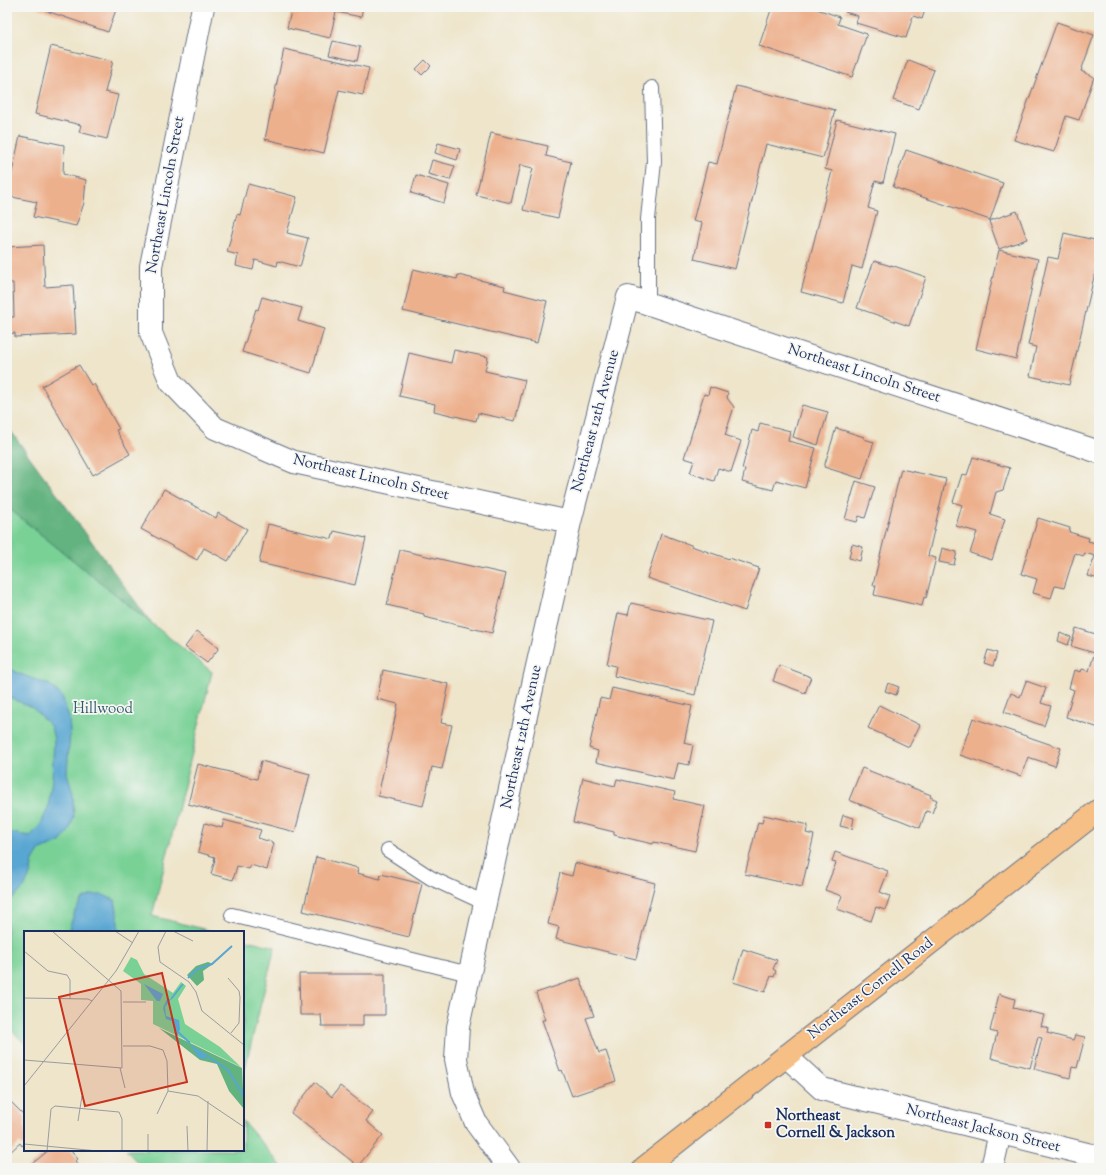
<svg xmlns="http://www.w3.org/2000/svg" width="1106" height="1175" viewBox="0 0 1106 1175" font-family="'Sorts Mill Goudy',serif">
	<rect width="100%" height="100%" fill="#f6f6f2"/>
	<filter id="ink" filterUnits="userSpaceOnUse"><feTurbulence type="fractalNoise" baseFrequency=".025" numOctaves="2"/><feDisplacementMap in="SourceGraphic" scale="8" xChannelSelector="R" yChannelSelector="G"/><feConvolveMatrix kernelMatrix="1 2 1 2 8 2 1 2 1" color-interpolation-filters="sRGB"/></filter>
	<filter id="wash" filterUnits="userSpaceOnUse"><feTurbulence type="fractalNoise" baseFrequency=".012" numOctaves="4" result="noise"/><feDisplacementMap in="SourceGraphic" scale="16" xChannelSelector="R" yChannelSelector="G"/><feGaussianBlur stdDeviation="0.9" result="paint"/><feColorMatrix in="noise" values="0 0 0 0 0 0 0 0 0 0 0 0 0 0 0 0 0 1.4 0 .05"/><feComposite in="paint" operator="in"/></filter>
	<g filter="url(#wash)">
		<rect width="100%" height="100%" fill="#eee5cb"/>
		<path fill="#79d196" stroke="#4a807a" d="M 7,507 L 212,672 L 152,916 L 215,932 L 25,932 L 25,1044 L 7,1025 Z
			M 243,939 L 275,947 L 243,1076 Z
			M 243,1121 L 283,1168 L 143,1168 L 126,1150 L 243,1150 Z"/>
		<path fill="#62b37f" stroke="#3e716e" d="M 7,426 L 152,624 L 7,507 Z"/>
		<path fill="#59a6d2" stroke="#3a6a98" d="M 7,665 L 17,673 L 50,685 L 62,696 L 69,718 L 70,733 L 67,773 L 73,794 L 74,817 L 69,831 L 60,842 L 39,851 L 32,863 L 31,873 L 24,888 L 9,902 L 7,903 L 7,835 L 13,833 L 30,836 L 40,826 L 48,808 L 52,779 L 54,740 L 51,727 L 33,708 L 7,696 Z
			M 92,895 L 103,895 L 115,900 L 118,915 L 118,932 L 68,932 L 75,911 L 83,899 Z"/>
		<g id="blocks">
			<path fill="#edb08d" d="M 35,7 L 117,7 L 108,32 Z
				M 292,7 L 363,7 L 361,17 L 336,12 L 330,38 L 287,28 Z
				M 772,7 L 811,7 L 840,17 L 838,24 L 867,34 L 852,77 L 759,46 Z
				M 847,7 L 926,7 L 922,19 L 913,16 L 906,38 L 856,23 L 858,16 L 845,12 Z
				M 1057,22 L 1094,35 L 1081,71 L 1094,77 L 1079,120 L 1066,116 L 1054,152 L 1014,140 Z
				M 333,41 L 360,47 L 357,61 L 329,55 Z
				M 51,46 L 113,61 L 105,92 L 118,95 L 107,139 L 79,132 L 81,125 L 35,114 Z
				M 284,49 L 369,68 L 363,95 L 339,90 L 324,153 L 265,139 Z
				M 425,60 L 431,66 L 422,75 L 416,69 Z
				M 908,60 L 934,70 L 919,109 L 893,100 Z
				M 736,86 L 835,110 L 823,158 L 766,144 L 735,269 L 694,259 L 702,223 L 693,221 L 708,162 L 717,164 Z
				M 837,120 L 895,134 L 883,183 L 875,181 L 868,208 L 877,211 L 862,269 L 852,266 L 843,303 L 801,292 L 832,171 L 825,169 Z
				M 491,133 L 548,146 L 546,156 L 571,162 L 558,218 L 523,210 L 533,168 L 520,165 L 511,203 L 476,195 Z
				M 20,136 L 64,145 L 63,174 L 86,180 L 84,203 L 76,226 L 33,217 L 37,202 L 7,196 L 7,186 L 13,168 Z
				M 438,143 L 460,149 L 457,160 L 435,153 Z
				M 906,150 L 1003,183 L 990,220 L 893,187 Z
				M 432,160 L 455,166 L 450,180 L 428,174 Z
				M 416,175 L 449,185 L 444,203 L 411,193 Z
				M 248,184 L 297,197 L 287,233 L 308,238 L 300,267 L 278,261 L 277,266 L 255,260 L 253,270 L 236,266 L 238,255 L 227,252 L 237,214 L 240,215 Z
				M 1017,211 L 1027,239 L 999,249 L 989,221 Z
				M 1064,233 L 1099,241 L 1099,255 L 1069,385 L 1030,376 L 1036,347 L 1028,345 L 1048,257 L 1058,259 Z
				M 43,245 L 45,287 L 73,285 L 76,334 L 15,337 L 15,333 L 7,334 L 7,317 L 14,317 L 13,283 L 8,283 L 7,247 Z
				M 999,250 L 1038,259 L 1016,359 L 976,349 Z
				M 874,261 L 891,266 L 891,265 L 926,277 L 909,326 L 857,308 Z
				M 413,269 L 457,279 L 458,275 L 505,286 L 504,290 L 547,301 L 537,343 L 403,311 Z
				M 262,297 L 302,308 L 298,321 L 324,329 L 311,373 L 242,352 L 256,309 L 258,310 Z
				M 454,350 L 488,357 L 485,371 L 525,380 L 515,421 L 478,413 L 476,421 L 434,411 L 435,404 L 399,396 L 409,353 L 451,363 Z
				M 79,365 L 91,385 L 94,384 L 119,429 L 116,430 L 130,454 L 93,475 L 42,386 Z
				M 710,387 L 728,393 L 727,398 L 734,407 L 725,435 L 741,441 L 731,472 L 718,468 L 714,481 L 690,473 L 694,461 L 684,458 L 704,394 L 708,395 Z
				M 802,405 L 828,412 L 818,445 L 793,437 Z
				M 760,423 L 790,431 L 788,441 L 816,448 L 805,488 L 776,480 L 773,490 L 742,482 L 745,470 L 742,469 L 752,430 L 758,432 Z
				M 836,428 L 864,437 L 864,439 L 874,442 L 862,479 L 824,467 Z
				M 973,457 L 1010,468 L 1003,490 L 996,492 L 990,514 L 1005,519 L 992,560 L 970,553 L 977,532 L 956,526 L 962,505 L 953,502 L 962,474 L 967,475 Z
				M 901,469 L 946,479 L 928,556 L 936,558 L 926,598 L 924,597 L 922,606 L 874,595 L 876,586 L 873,585 Z
				M 856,481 L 875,487 L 865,518 L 859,516 L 857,522 L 845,519 Z
				M 164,489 L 216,518 L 218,513 L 247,529 L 228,561 L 204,548 L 197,560 L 141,529 Z
				M 1038,518 L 1070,528 L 1069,532 L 1089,538 L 1088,541 L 1099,544 L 1099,579 L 1088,576 L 1095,556 L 1085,553 L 1083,556 L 1075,553 L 1064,588 L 1055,586 L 1051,598 L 1033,593 L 1037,579 L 1021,574 Z
				M 268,524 L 332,539 L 334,531 L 366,538 L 355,585 L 259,563 Z
				M 661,534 L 691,545 L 691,546 L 729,559 L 729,558 L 759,568 L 745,611 L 647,578 Z
				M 852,544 L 863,547 L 860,561 L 849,558 Z
				M 942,548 L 957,552 L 954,565 L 939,562 Z
				M 400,550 L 506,574 L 492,633 L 424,617 L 424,614 L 387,605 Z
				M 631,603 L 712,621 L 695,695 L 614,676 L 616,666 L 607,664 L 618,613 L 628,615 Z
				M 1076,628 L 1099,635 L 1098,639 L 1099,640 L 1098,654 L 1071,646 Z
				M 197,631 L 219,648 L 207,663 L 185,647 Z
				M 1060,633 L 1071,637 L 1068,645 L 1058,641 Z
				M 988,650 L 997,653 L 993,666 L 984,663 Z
				M 1094,655 L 1099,657 L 1099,728 L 1066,717 L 1074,690 L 1069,688 L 1074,670 L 1081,672 L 1082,669 L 1089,671 Z
				M 779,665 L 811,677 L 805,693 L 773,681 Z
				M 383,670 L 449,684 L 441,723 L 452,725 L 442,769 L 432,767 L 423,806 L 378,796 L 398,704 L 377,699 Z
				M 1026,681 L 1046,688 L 1041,703 L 1051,706 L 1044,726 L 1004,712 L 1011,693 L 1020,697 Z
				M 888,683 L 899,687 L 896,695 L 885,691 Z
				M 612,688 L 692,706 L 684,743 L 693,745 L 689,765 L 678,763 L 674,780 L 596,762 L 598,751 L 589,748 L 600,698 L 609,700 Z
				M 879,705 L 920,725 L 909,747 L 868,728 Z
				M 973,718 L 1061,748 L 1055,766 L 1028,757 L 1021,776 L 960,755 Z
				M 261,761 L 310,774 L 295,832 L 188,804 L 198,764 L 257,779 Z
				M 862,768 L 931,795 L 930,797 L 937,800 L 932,813 L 926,811 L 920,828 L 849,800 Z
				M 583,778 L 615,786 L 617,779 L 675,792 L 673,799 L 705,806 L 695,851 L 654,842 L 653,844 L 614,835 L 614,832 L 573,822 Z
				M 764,815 L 808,825 L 806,833 L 814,835 L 802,887 L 745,874 L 758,822 L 762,823 Z
				M 843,815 L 854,818 L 852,829 L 840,826 Z
				M 224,820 L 261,830 L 258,838 L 274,843 L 267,870 L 251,865 L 249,869 L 237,866 L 233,880 L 211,874 L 215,860 L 214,860 L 215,857 L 198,852 L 205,823 L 222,828 Z
				M 835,852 L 888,871 L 880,892 L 890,896 L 885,910 L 876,907 L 871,921 L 837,909 L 842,896 L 825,890 L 836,863 L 832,862 Z
				M 316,857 L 358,868 L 357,873 L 380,879 L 381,874 L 422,884 L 409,937 L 303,911 Z
				M 575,863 L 655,883 L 636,959 L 556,939 L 559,927 L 548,924 L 558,881 L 560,873 L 572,876 Z
				M 743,949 L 777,960 L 773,969 L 776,971 L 774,977 L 771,976 L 765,992 L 733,982 Z
				M 299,974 L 385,974 L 385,1015 L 363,1015 L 363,1026 L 322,1026 L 321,1015 L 300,1015 Z
				M 580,978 L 594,1016 L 586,1018 L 599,1053 L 606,1051 L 616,1081 L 572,1096 L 562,1070 L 560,1071 L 542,1020 L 545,1020 L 536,993 Z
				M 999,994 L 1015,999 L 1013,1008 L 1044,1015 L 1041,1026 L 1048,1028 L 1047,1033 L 1073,1040 L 1075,1035 L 1085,1037 L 1077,1068 L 1072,1067 L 1070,1078 L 1034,1069 L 1042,1038 L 1038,1037 L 1030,1068 L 991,1058 L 997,1033 L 990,1031 Z
				M 315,1082 L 332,1097 L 340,1086 L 373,1112 L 366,1121 L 383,1135 L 358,1166 L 291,1113 Z
				M 11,1102 L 25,1116 L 25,1143 L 22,1146 L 20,1143 L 7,1155 L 7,1106 Z
				M 49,1150 L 70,1150 L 78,1159 L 75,1161 L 81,1168 L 27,1168 Z"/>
		</g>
	</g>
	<g filter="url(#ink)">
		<use href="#blocks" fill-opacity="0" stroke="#656f84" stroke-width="1"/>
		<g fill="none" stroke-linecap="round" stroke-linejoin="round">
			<g stroke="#656f84" stroke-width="16">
				<path id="lane" d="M 648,303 L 648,219 L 654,162 L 652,88
					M 388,850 L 431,878 L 485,903
					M 232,915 L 469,974"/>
			</g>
			<g stroke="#656f84" stroke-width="24">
				<path id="street" d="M 203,7 L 151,266 L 151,333 L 171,382 L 215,428 L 294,462 L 570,522
					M 786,1056 L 822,1089 L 1099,1157
					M 509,1168 L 476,1123 L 463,1093 L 456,1059 L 458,1027 L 529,702 L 570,522 L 628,297 L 1099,452
					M 992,1168 L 1000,1133"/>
			</g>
			<g stroke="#656f84" stroke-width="24">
				<path id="highway" d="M 644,1168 L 1099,810"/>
			</g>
			<use href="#lane" stroke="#fff" stroke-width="14"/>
			<use href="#street" stroke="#fff" stroke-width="22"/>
			<use href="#highway" stroke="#f5bf86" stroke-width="22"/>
		</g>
	</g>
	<rect fill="#c8321e" stroke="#f6f6f2" stroke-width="1.5" x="764" y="1121" width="8" height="8" rx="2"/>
	<g text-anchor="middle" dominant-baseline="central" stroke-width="3.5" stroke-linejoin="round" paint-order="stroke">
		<g font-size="15" fill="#1b2f5e" stroke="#f6f6f2">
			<text transform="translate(166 195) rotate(-80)">Northeast Lincoln Street</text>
			<text transform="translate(864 374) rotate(18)">Northeast Lincoln Street</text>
			<text transform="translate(596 421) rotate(-75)">Northeast 12th Avenue</text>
			<text transform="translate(371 478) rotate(13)">Northeast Lincoln Street</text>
			<text transform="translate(522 737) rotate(-78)">Northeast 12th Avenue</text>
			<text transform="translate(871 989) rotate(-38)">Northeast Cornell Road</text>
			<text transform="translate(983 1129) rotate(14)">Northeast Jackson Street</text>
		</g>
		<g font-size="15" fill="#32586c" stroke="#f6f6f2">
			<text x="103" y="709">Hillwood</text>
		</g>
		<g font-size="15" font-weight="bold" fill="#1b2f5e" stroke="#f6f6f2" text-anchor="start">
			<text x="776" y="1116">Northeast<tspan x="776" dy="17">Cornell &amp; Jackson</tspan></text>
		</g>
	</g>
	<g transform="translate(24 931)">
		<rect width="220" height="220" fill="#eee5cb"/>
		<path d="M 107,26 L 113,29 L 120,43 L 149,62 L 157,51 L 162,55 L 154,68 L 161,93 L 196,116 L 217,136 L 129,93 L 129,70 L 117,69 L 117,53 L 99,40 Z" fill="#79d196"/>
		<path d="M 184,31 L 189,33 L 179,40 L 180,49 L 173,55 L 163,44 L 172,35 ZM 135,97 L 218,137 L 220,178 L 205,160 L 193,133 L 176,129 Z" fill="#62b37f"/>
		<path d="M 120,53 L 139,63 L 136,70 L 133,70 ZM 143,68 L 147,68 L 141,76 L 142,85 L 155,89 L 156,98 L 153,106 L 148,90 L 142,88 L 139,77 ZM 166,113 L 181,123 L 182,128 L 175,127 Z" fill="#59a6d2"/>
		<path fill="none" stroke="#59a6d2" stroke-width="2" d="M 164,47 L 173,38 L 188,33 L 208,15M 147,68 L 159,53M 154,101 L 166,112M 180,123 L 204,139 L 220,165"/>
		<path fill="none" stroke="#9a9c9f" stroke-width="1" d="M 91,0 L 109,12M 142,0 L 134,16 L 136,31 L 165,51 L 172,61 L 178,80 L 220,114M 149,0 L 169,10M 0,20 L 24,40 L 43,44 L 46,49 L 46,68M 204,47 L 215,60 L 216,66 L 215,92 L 207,102M 0,67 L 64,68 L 68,70M 99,71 L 122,71M 99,115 L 126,115 L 139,119 L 143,130 L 144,160 L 174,165 L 220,196M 0,129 L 98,137 L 97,60 L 28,0M 96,137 L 101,157M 0,155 L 92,40 L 115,0M 133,183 L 144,160M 54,190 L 58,165M 163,195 L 164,220M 0,213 L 74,220M 23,220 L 27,178 L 31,175 L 95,181 L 98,188 L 98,220M 124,220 L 124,203M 183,220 L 184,170"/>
		<path fill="#c8321e" fill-opacity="0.15" stroke="#c8321e" stroke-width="2" d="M 138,42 L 163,151 L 61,175 L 35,66 Z"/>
		<rect width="220" height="220" fill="none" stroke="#1b2f5e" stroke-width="2"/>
	</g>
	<rect width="1106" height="1175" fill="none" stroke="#f6f6f2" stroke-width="24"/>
</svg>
